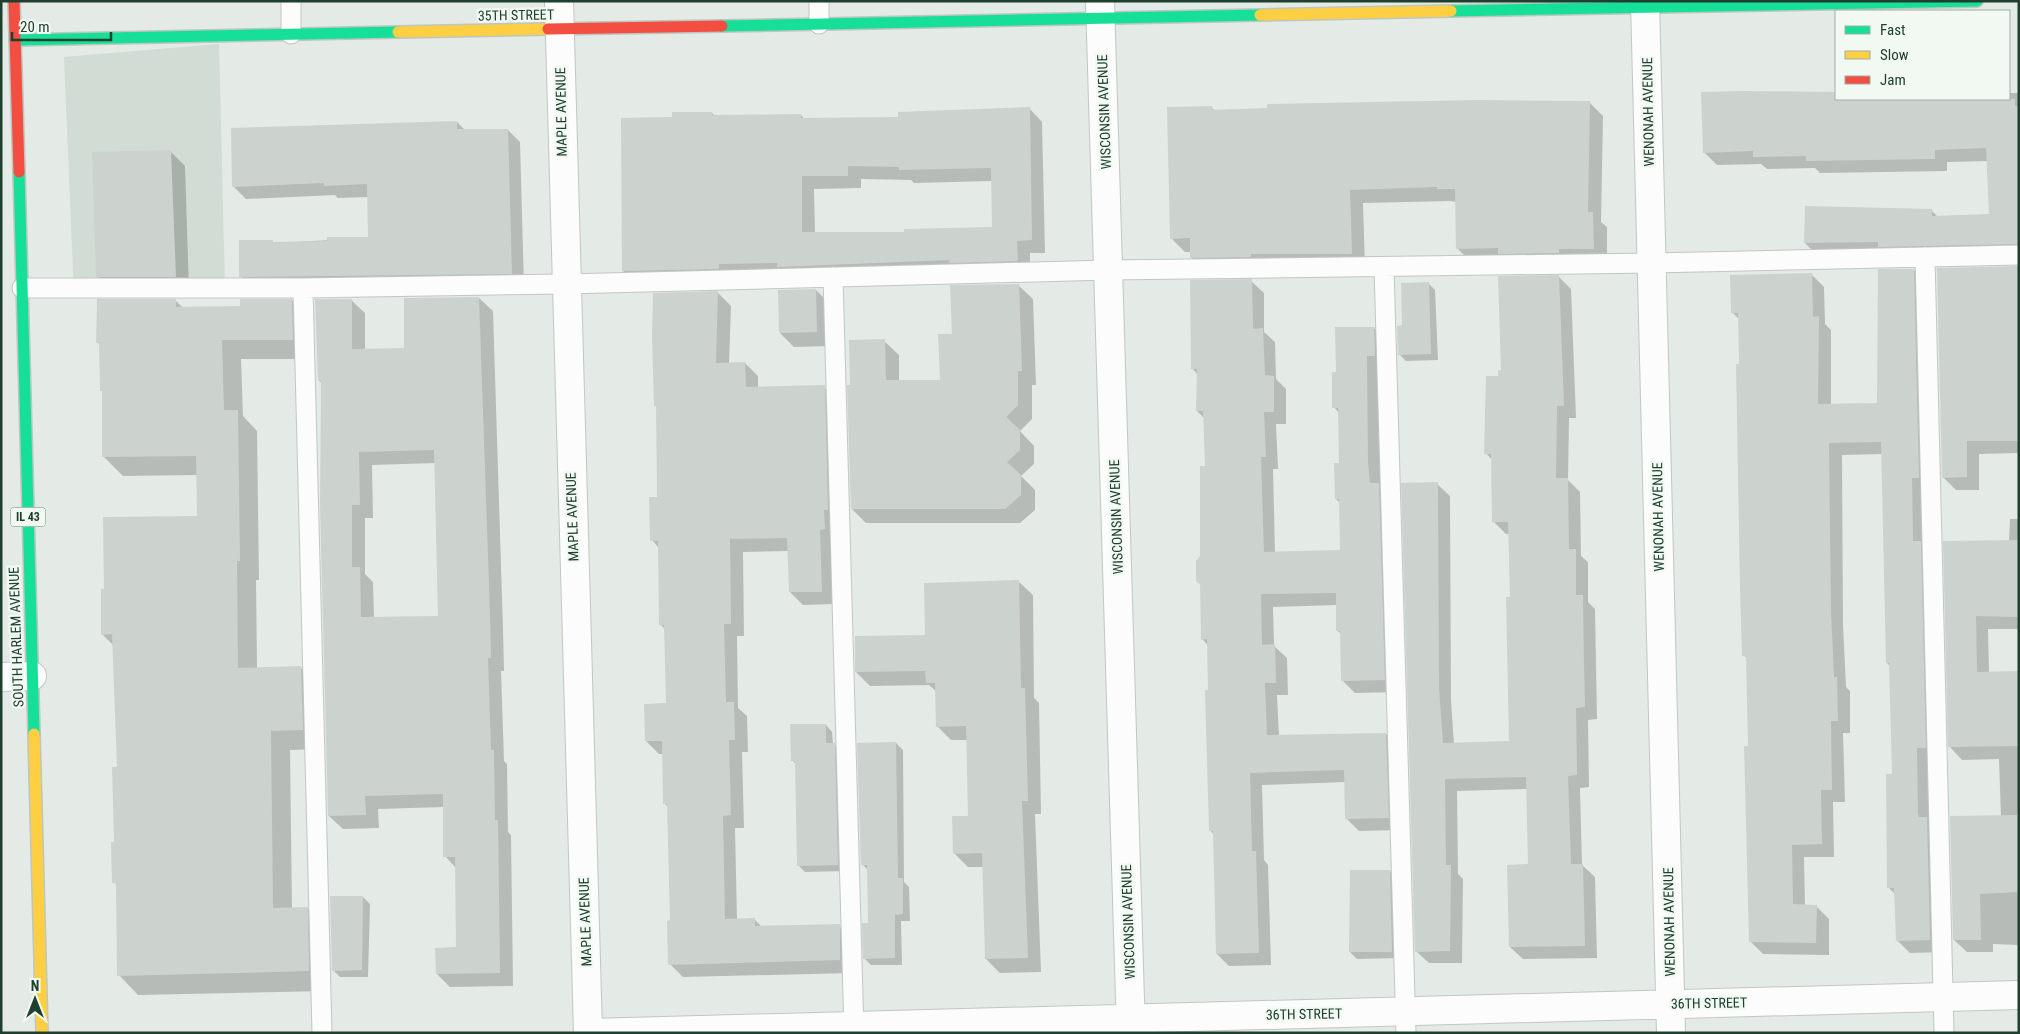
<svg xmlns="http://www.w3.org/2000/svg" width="2020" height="1034" viewBox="0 0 2020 1034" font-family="'Roboto Condensed',sans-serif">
	<rect width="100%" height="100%" fill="#e4eae5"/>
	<path fill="#d1dcd4" d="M 219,44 L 225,289 L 74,295 L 64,57 Z"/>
	<path fill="#0003" fill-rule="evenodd" d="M 1703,93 L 1836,94 L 1836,99 L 2009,99 L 2009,93 L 2019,93 L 2019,256 L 1818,256 L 1805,243 L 1931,210 L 1938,217 L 1990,216 L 1988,161 L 1947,162 L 1947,171 L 1820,173 L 1815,168 L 1767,169 L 1761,164 L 1717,165 L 1704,152 Z
		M 1589,102 L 1603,116 L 1601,222 L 1607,227 L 1607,262 L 1471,262 L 1458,249 L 1457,202 L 1450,201 L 1363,203 L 1365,267 L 1205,271 L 1191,257 L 1191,252 L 1185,252 L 1171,238 L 1211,107 L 1215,111 Z
		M 1029,108 L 1042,122 L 1045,253 L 1030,253 L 1030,274 L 636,284 L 623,271 L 673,119 L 712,113 L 715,116 L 801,115 L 805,120 L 899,118 ZM 861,179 L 911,180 L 914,183 L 992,181 L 993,228 L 906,233 L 815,234 L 814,189 L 861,188 Z
		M 457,122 L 465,130 L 508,130 L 520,142 L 524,286 L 253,289 L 241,276 L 272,241 L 275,243 L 369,238 L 368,197 L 338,198 L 335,195 L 246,199 L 234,187 Z
		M 171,152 L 185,166 L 189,290 L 112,290 L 98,276 Z
		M 2019,267 L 2019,475 L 2018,453 L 1979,454 L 1979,490 L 1956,490 L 1943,477 Z
		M 1914,270 L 1926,282 L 1943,952 L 1910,953 L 1897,940 L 1896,895 L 1889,888 L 1893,775 L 1890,666 L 1887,663 L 1882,454 L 1842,455 L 1843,624 L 1846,687 L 1850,691 L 1850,733 L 1843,733 L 1845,802 L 1833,802 L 1834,857 L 1804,857 L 1805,906 L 1816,906 L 1829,919 L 1829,955 L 1763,954 L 1750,941 L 1749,748 L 1747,659 L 1744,655 L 1741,365 L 1739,319 L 1733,313 L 1811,274 L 1824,287 L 1825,324 L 1831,330 L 1831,405 L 1878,404 Z
		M 1559,277 L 1571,289 L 1576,418 L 1569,418 L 1568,480 L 1580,492 L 1581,556 L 1588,562 L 1588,602 L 1595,609 L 1597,719 L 1588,720 L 1589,787 L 1580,788 L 1582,865 L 1595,877 L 1597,958 L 1523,959 L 1510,947 L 1529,866 L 1527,789 L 1457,791 L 1458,874 L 1463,879 L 1462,963 L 1429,963 L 1416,951 L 1437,484 L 1450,496 L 1451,700 L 1454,744 L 1510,742 L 1510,534 L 1506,534 L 1493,521 L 1492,460 L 1486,453 L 1502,371 Z
		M 1251,281 L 1264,293 L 1264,332 L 1275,342 L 1276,379 L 1286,389 L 1286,424 L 1276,424 L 1278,469 L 1273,469 L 1275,553 L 1341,551 L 1340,503 L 1336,499 L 1340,464 L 1339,413 L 1334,407 L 1337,373 L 1374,328 L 1386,340 L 1379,368 L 1380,476 L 1397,692 L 1355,693 L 1343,681 L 1342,635 L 1338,631 L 1337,605 L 1273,607 L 1274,646 L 1287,658 L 1288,695 L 1277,695 L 1279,736 L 1386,734 L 1398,747 L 1401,830 L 1359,831 L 1346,818 L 1346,782 L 1262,785 L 1264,860 L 1268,865 L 1271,965 L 1229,966 L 1217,954 L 1214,835 L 1210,830 L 1208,645 L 1202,639 L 1201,557 L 1206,467 L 1204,418 L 1197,411 L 1198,375 L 1192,368 Z
		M 1428,283 L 1435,290 L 1438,360 L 1406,361 L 1399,354 L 1404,326 Z
		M 1018,285 L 1033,299 L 1036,385 L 1032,385 L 1032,419 L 1020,431 L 1034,446 L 1034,464 L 1021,476 L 1035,490 L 1035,510 L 1020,523 L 866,523 L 852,509 L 852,386 L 884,341 L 899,355 L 899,381 L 941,381 L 953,335 Z
		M 816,290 L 830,304 L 831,346 L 794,347 L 780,333 Z
		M 718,293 L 731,306 L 729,364 L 745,363 L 758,376 L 758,388 L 824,387 L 837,400 L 834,604 L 803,605 L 790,592 L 789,551 L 743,552 L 744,636 L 737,636 L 738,708 L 747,716 L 748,752 L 742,752 L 744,828 L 735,828 L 737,920 L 754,919 L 762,927 L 839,926 L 852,939 L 852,973 L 683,977 L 670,964 L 671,922 L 668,807 L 665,804 L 663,754 L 659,754 L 646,741 L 668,704 L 665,629 L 660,624 L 659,548 L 652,540 L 658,498 L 657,408 L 655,405 Z
		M 479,298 L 493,311 L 503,629 L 504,671 L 501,671 L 504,761 L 507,764 L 508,832 L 511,835 L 513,986 L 450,987 L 437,974 L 457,949 L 456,868 L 445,856 L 444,807 L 378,809 L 379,828 L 343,829 L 329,816 L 322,383 L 319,381 L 351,300 L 365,313 L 365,350 L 405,349 ZM 436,463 L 440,617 L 374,618 L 373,582 L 365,574 L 365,518 L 373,518 L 372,465 Z
		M 175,300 L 183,308 L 241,307 L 292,300 L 311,320 L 312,359 L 241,359 L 243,416 L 257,431 L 259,580 L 256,580 L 257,669 L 301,668 L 321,687 L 322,749 L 290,750 L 292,909 L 307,908 L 327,928 L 328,991 L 138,995 L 119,975 L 117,885 L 114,882 L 118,768 L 114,646 L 102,634 L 105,590 L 199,517 L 198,475 L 123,476 L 103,456 L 103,392 L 101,390 L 100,345 L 98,343 Z
		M 2010,519 L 2019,519 L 2019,629 L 1988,629 L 1989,673 L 2019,673 L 2019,945 L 1993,944 L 1993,952 L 1967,952 L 1954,940 L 2001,817 L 1999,759 L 1962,760 L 1950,747 L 1944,542 L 2009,541 Z
		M 1019,582 L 1033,595 L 1034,698 L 1039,703 L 1041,814 L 1035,814 L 1041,972 L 1000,973 L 986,959 L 983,867 L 968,867 L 954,853 L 969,817 L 967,740 L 951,740 L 937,726 L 937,692 L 929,685 L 870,686 L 856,672 L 926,636 Z
		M 826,725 L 832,732 L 833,744 L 841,751 L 844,871 L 805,872 L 798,865 L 796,764 L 792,760 Z
		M 896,743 L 903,750 L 904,882 L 909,887 L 910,921 L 901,921 L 902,965 L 871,965 L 864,958 L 869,924 L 869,871 L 862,864 Z
		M 1390,871 L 1396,878 L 1399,958 L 1357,959 L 1350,952 Z
		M 363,897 L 370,904 L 368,977 L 340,977 L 333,970 Z"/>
	<path fill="#ccd3ce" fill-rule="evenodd" d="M 1745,91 L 1836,92 L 1836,99 L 2015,99 L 2015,106 L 2019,106 L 2019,244 L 1878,247 L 1878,242 L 1804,243 L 1805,206 L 1932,209 L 1932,216 L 1989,214 L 1986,148 L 1935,150 L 1935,159 L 1806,161 L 1806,156 L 1753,157 L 1753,151 L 1703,153 L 1701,92 Z
		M 1477,100 L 1590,101 L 1588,212 L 1593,212 L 1594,249 L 1559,249 L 1559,253 L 1498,254 L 1498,248 L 1456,249 L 1455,189 L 1437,189 L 1437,187 L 1350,190 L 1352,254 L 1251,254 L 1251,257 L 1190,258 L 1190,238 L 1170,239 L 1167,107 L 1212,106 L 1212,110 L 1267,108 L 1267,104 Z
		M 1030,107 L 1032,240 L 1017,241 L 1018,261 L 950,263 L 949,260 L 777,267 L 777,263 L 719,264 L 719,269 L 622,271 L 621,118 L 672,117 L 672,112 L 712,112 L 712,115 L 801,114 L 801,118 L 898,117 L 898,112 ZM 848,166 L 899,167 L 899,170 L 991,168 L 992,227 L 904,229 L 904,232 L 802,232 L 802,176 L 848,176 Z
		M 457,121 L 457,129 L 508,129 L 512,274 L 239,277 L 239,240 L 273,240 L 273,242 L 327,241 L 327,237 L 368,237 L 367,184 L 324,186 L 324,183 L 232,187 L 231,128 Z
		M 171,150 L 176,277 L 96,277 L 92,152 Z
		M 2019,266 L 2019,441 L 1967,441 L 1967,477 L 1942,478 L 1937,268 Z
		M 1878,269 L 1914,269 L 1919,478 L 1912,478 L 1913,541 L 1921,541 L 1926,748 L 1917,748 L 1918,813 L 1919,817 L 1927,817 L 1930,940 L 1896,941 L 1894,888 L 1887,888 L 1886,774 L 1892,774 L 1889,663 L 1886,663 L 1881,442 L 1829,443 L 1831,611 L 1834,677 L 1837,677 L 1838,721 L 1831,721 L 1832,790 L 1821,790 L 1822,844 L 1792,845 L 1793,904 L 1817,905 L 1816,943 L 1749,942 L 1744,746 L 1748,746 L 1746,656 L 1742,656 L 1740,589 L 1736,364 L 1739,364 L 1738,313 L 1731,313 L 1730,275 L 1812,273 L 1813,317 L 1819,316 L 1818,404 L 1877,403 Z
		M 1559,275 L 1564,406 L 1557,406 L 1556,478 L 1568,478 L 1569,549 L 1576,549 L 1576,595 L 1583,595 L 1584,665 L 1585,707 L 1576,708 L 1577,775 L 1568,776 L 1571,864 L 1583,864 L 1585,946 L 1509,947 L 1507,865 L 1528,864 L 1526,777 L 1445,779 L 1446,865 L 1451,865 L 1450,951 L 1415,952 L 1401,483 L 1438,482 L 1439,687 L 1443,743 L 1509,741 L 1506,597 L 1510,597 L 1508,522 L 1492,522 L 1491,454 L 1484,454 L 1486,376 L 1498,376 L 1498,370 L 1501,370 L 1498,276 Z
		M 1252,279 L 1253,329 L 1263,328 L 1265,375 L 1274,376 L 1274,412 L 1264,412 L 1266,457 L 1261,457 L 1264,552 L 1340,550 L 1339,499 L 1335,499 L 1334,463 L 1339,463 L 1338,408 L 1332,408 L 1332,372 L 1336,372 L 1335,327 L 1374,327 L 1375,356 L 1367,356 L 1368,463 L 1370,483 L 1379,483 L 1385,680 L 1341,681 L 1340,631 L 1336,631 L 1336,593 L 1261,594 L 1262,645 L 1275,644 L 1276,683 L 1265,683 L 1267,735 L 1386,733 L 1389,818 L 1345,819 L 1344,770 L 1250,773 L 1252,851 L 1256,851 L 1259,953 L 1216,954 L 1213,831 L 1209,831 L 1205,690 L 1208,690 L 1207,639 L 1201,640 L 1200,584 L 1196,581 L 1196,561 L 1200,556 L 1200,466 L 1205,466 L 1203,411 L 1196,411 L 1197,369 L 1191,369 L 1190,280 Z
		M 1429,282 L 1431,354 L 1398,355 L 1397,326 L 1402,325 L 1401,283 Z
		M 1019,284 L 1022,371 L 1018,371 L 1018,405 L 1006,417 L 1020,430 L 1020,450 L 1007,462 L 1021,475 L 1021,495 L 1005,509 L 851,509 L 847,385 L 850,385 L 849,340 L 885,339 L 886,380 L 940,380 L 938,334 L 952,334 L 950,285 Z
		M 816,289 L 817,332 L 779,333 L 778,290 Z
		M 718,291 L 716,363 L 745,362 L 746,387 L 825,385 L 828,510 L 824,510 L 825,529 L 820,530 L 822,592 L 789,592 L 787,538 L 730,539 L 731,624 L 724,624 L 726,702 L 734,702 L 735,740 L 729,740 L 731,815 L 723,816 L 725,919 L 755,918 L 755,926 L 840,924 L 840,960 L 668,965 L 667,921 L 670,920 L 667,804 L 663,804 L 662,741 L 645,741 L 644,704 L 666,703 L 664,625 L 659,625 L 658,541 L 650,541 L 649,497 L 657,497 L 656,406 L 654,406 L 652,337 L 653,293 Z
		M 479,297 L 490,614 L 491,658 L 488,658 L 491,750 L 494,750 L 495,820 L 498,820 L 500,973 L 436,974 L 435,948 L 456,947 L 455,857 L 443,857 L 443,794 L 365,796 L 366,815 L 328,816 L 320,505 L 321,381 L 318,381 L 315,299 L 352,299 L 352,349 L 404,348 L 404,298 ZM 434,450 L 438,616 L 361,617 L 360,567 L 352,567 L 352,505 L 360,505 L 359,452 Z
		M 97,299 L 176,299 L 176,307 L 240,306 L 240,299 L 292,299 L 293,340 L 222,340 L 224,410 L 238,410 L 240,561 L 237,561 L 238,668 L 301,666 L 303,730 L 271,731 L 273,908 L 308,907 L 309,971 L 117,976 L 116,883 L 112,883 L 111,842 L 114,842 L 112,767 L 117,767 L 112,634 L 101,635 L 101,589 L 104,589 L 103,517 L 197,516 L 196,456 L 102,457 L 102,391 L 100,391 L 99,343 L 96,343 Z
		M 2019,540 L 2019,617 L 1976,616 L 1977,672 L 2019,671 L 2019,746 L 1948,747 L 1943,541 Z
		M 1019,580 L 1021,688 L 1025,688 L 1028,801 L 1022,801 L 1028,958 L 985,959 L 982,853 L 953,854 L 952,816 L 968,816 L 966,726 L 936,727 L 935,683 L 926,683 L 925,671 L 855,672 L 855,636 L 925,635 L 924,583 Z
		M 790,724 L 826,724 L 826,743 L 835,743 L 838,865 L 797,866 L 795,761 L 791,761 Z
		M 896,742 L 898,878 L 903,878 L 903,914 L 895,915 L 895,958 L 863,959 L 862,923 L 868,923 L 867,865 L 861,865 L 857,743 Z
		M 2019,815 L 2019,892 L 1980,894 L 1981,940 L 1953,940 L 1950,816 Z
		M 1350,870 L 1390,870 L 1392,952 L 1349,952 Z
		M 330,896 L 363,896 L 362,970 L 332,971 Z"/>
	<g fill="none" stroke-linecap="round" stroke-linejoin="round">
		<g stroke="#c1c7c3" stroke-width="21">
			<path id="lane" d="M 291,1 L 291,34
				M 819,1 L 819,24
				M 1925,257 L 1944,1033
				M 1384,267 L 1406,1033
				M 833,277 L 854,1033
				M 22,288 L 303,288 L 565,284 L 1109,270 L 1652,263 L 2019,255
				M 303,288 L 322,1033"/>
		</g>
		<g stroke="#c1c7c3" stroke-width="30">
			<path id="street" d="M 559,1 L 588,1033
				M 1100,1 L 1131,1033
				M 1645,1 L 1671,1033
				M 1,677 L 32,676
				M 589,1033 L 2019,995"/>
		</g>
		<g stroke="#bdc6c1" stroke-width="14">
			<path id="fast" d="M 1451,11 L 1977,1
				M 722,26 L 1260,15
				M 15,40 L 398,32
				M 19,172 L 34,734"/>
		</g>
		<g stroke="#bdc6c1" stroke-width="14">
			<path id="slow" d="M 1260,15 L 1451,11
				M 398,32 L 548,29
				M 34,734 L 42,1033"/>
		</g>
		<g stroke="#bdc6c1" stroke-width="14">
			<path id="jam" d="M 14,1 L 19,172
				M 548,29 L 722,26"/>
		</g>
		<use href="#lane" stroke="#fbfcfb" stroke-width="19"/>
		<use href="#street" stroke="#fbfcfb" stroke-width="28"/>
		<use href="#fast" stroke="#16e098" stroke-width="11"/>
		<use href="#slow" stroke="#ffcf43" stroke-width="11"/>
		<use href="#jam" stroke="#f24e42" stroke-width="11"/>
	</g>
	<g text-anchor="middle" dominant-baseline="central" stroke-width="4.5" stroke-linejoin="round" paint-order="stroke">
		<rect fill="#f2f9f3" stroke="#5e7869" stroke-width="1" x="10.5" y="507.5" width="35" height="19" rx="4"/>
		<g font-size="12" font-weight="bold" fill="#1f402e">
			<text x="28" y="517">IL 43</text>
		</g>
		<g font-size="14" fill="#1f402e" stroke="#f2f9f3">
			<text transform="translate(516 15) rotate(-1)">35TH STREET</text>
			<text transform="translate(561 112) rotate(-91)">MAPLE AVENUE</text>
			<text transform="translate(1104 112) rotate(-92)">WISCONSIN AVENUE</text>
			<text transform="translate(1648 112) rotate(-91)">WENONAH AVENUE</text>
			<text transform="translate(572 517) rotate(-92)">MAPLE AVENUE</text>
			<text transform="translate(1116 517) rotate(-92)">WISCONSIN AVENUE</text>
			<text transform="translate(1658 517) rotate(-91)">WENONAH AVENUE</text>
			<text transform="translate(16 637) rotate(-92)">SOUTH HARLEM AVENUE</text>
			<text transform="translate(585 922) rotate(-92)">MAPLE AVENUE</text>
			<text transform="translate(1128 922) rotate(-92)">WISCONSIN AVENUE</text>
			<text transform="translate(1669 922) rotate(-91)">WENONAH AVENUE</text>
			<text transform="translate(1709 1003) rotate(-1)">36TH STREET</text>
			<text transform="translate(1304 1014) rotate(-1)">36TH STREET</text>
		</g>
	</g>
	<rect width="2020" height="1034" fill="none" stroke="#1f402e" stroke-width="5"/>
	<rect x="1835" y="10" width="175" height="90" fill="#f2f9f3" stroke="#9eafa4"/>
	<rect x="1845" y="26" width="25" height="8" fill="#16e098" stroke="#9eafa4"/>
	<text x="1880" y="35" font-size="15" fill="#1f402e">Fast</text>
	<rect x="1845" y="51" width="25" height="8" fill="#ffcf43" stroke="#9eafa4"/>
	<text x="1880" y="60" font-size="15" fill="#1f402e">Slow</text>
	<rect x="1845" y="76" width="25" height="8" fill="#f24e42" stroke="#9eafa4"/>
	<text x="1880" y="85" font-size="15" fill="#1f402e">Jam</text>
	<g transform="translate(35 999)" stroke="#f2f9f3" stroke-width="4" paint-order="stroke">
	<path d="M0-4L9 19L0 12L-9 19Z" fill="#1f402e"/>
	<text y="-8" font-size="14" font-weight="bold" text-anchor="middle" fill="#1f402e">N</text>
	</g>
	<path d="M12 32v8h99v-8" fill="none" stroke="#1f402e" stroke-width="2.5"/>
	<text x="20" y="32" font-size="15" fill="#1f402e" stroke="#f2f9f3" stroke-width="4" paint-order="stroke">20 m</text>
</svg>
